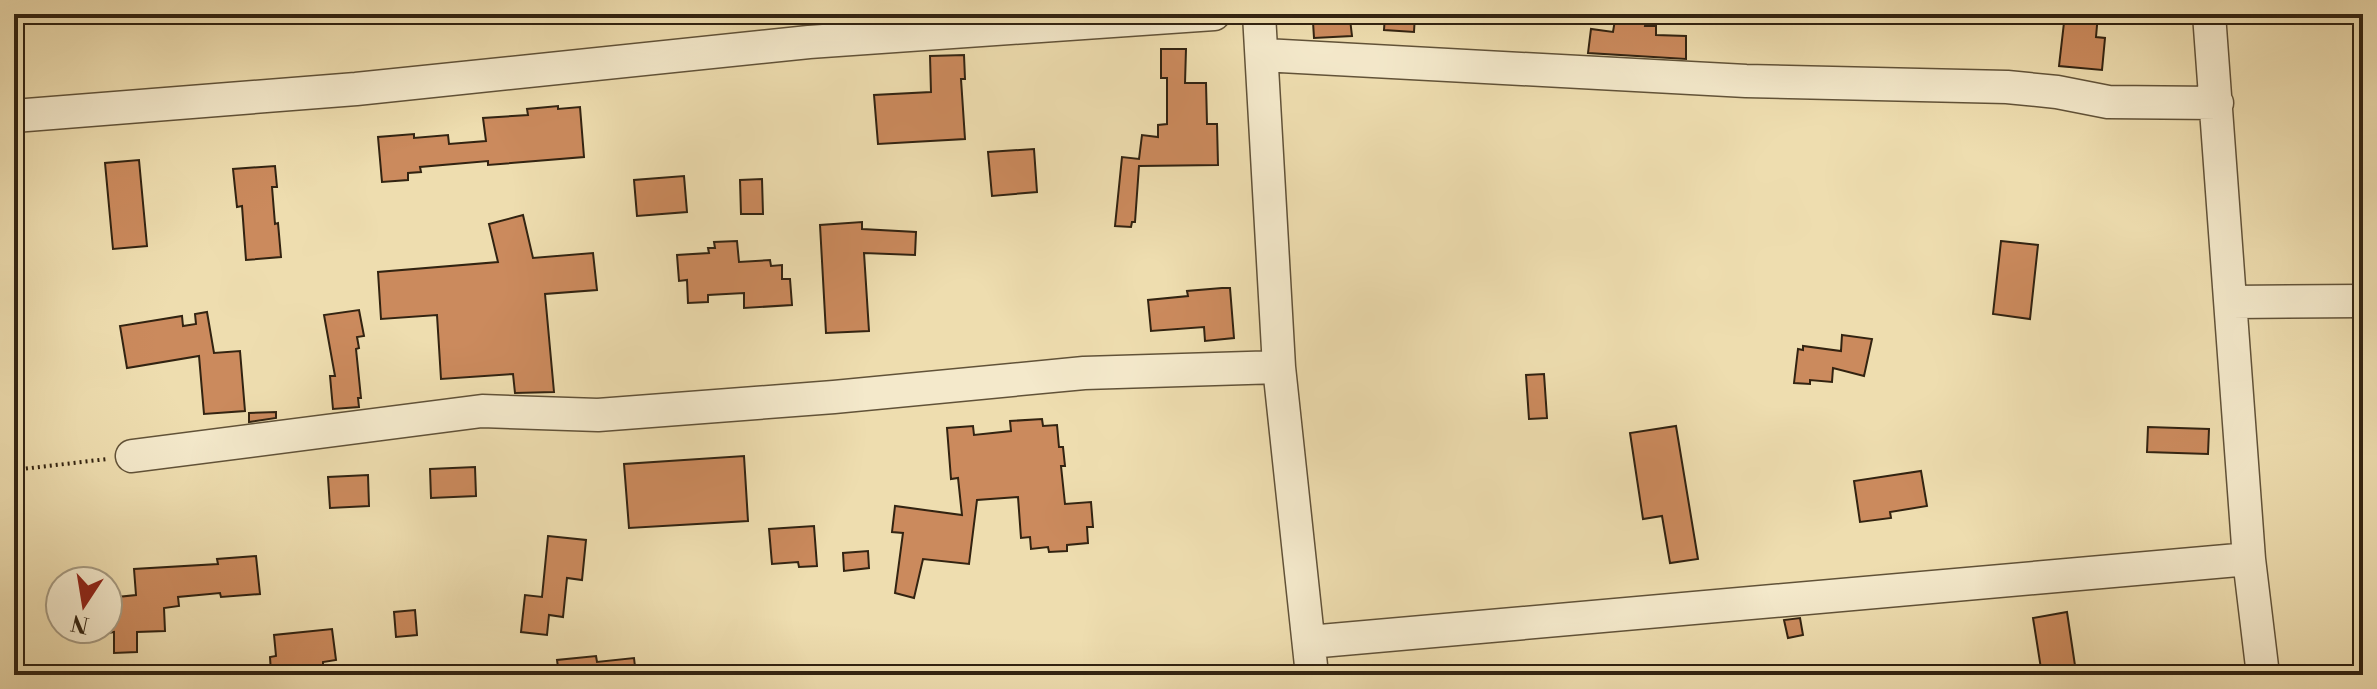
<svg xmlns="http://www.w3.org/2000/svg" width="2377" height="689" viewBox="0 0 2377 689" font-family="'Libre Bodoni',serif">
	<rect width="100%" height="100%" fill="#eeddaf"/>
	<filter id="stains"><feTurbulence type="fractalNoise" baseFrequency=".0025" numOctaves="4"/><feColorMatrix values="0 0 0 0 .2 0 0 0 0 .09 0 0 0 0 .02 0 0 0 .5 -.17"/></filter>
	<radialGradient id="worn" r=".72"><stop offset=".6" stop-color="#630" stop-opacity="0"/><stop offset="1" stop-color="#630" stop-opacity=".3"/></radialGradient>
	<path fill="#cb8a5d" stroke="#322311" stroke-width="2" d="M 1385,14 L 1415,14 L 1414,32 L 1384,30 Z
		M 1616,14 L 1647,14 L 1645,26 L 1656,26 L 1656,35 L 1686,36 L 1686,59 L 1588,53 L 1591,29 L 1613,32 Z
		M 2065,14 L 2098,14 L 2096,37 L 2105,38 L 2102,70 L 2059,66 Z
		M 1350,19 L 1352,36 L 1314,38 L 1313,22 Z
		M 1161,49 L 1186,49 L 1185,83 L 1206,83 L 1207,124 L 1217,124 L 1218,165 L 1139,166 L 1135,222 L 1132,222 L 1131,227 L 1115,226 L 1122,157 L 1139,159 L 1142,135 L 1158,137 L 1158,125 L 1167,124 L 1167,78 L 1161,78 Z
		M 964,55 L 965,79 L 961,79 L 965,139 L 878,144 L 874,95 L 931,92 L 930,56 Z
		M 558,106 L 558,109 L 580,107 L 584,157 L 488,165 L 488,161 L 420,167 L 421,172 L 408,173 L 408,180 L 382,182 L 378,137 L 414,134 L 414,138 L 448,135 L 449,144 L 486,141 L 483,118 L 528,115 L 527,109 Z
		M 1034,149 L 1037,192 L 992,196 L 988,152 Z
		M 139,160 L 147,246 L 113,249 L 105,163 Z
		M 275,166 L 277,187 L 272,187 L 275,224 L 278,223 L 281,257 L 246,260 L 242,206 L 237,207 L 233,169 Z
		M 684,176 L 687,212 L 637,216 L 634,180 Z
		M 762,179 L 763,214 L 741,214 L 740,180 Z
		M 523,215 L 533,258 L 593,253 L 597,290 L 545,294 L 554,392 L 515,393 L 513,374 L 441,379 L 437,315 L 381,319 L 378,272 L 498,262 L 489,224 Z
		M 862,222 L 862,229 L 916,232 L 915,255 L 864,253 L 869,331 L 826,333 L 820,225 Z
		M 737,241 L 739,262 L 770,260 L 771,266 L 782,265 L 782,279 L 790,279 L 792,305 L 744,308 L 744,293 L 708,295 L 708,302 L 688,303 L 687,280 L 679,281 L 677,255 L 709,253 L 708,248 L 715,248 L 714,242 Z
		M 2001,241 L 2038,245 L 2030,319 L 1993,314 Z
		M 1222,288 L 1230,288 L 1234,338 L 1205,341 L 1204,327 L 1151,331 L 1148,300 L 1188,296 L 1187,291 Z
		M 359,310 L 364,336 L 357,337 L 359,348 L 356,349 L 361,398 L 358,398 L 359,407 L 333,409 L 330,376 L 335,376 L 324,315 Z
		M 207,312 L 214,353 L 240,351 L 245,411 L 204,414 L 199,356 L 127,368 L 120,326 L 182,316 L 183,326 L 196,324 L 195,314 Z
		M 1842,335 L 1872,339 L 1864,376 L 1833,368 L 1832,382 L 1810,380 L 1810,384 L 1794,383 L 1798,349 L 1803,350 L 1803,346 L 1841,351 Z
		M 1544,374 L 1547,418 L 1529,419 L 1526,375 Z
		M 276,412 L 276,418 L 249,422 L 249,413 Z
		M 1042,419 L 1043,426 L 1057,425 L 1059,447 L 1063,447 L 1065,466 L 1061,466 L 1065,504 L 1091,502 L 1093,527 L 1087,527 L 1088,543 L 1067,545 L 1067,551 L 1049,552 L 1048,547 L 1031,549 L 1030,537 L 1021,538 L 1018,497 L 977,500 L 969,564 L 923,559 L 914,598 L 895,593 L 903,533 L 892,532 L 895,506 L 962,515 L 958,478 L 951,479 L 947,428 L 973,426 L 974,435 L 1011,431 L 1010,421 Z
		M 1676,426 L 1698,559 L 1670,563 L 1662,516 L 1643,519 L 1630,433 Z
		M 2148,427 L 2209,429 L 2208,454 L 2147,452 Z
		M 744,456 L 748,521 L 629,528 L 624,464 Z
		M 475,467 L 476,496 L 431,498 L 430,469 Z
		M 1921,471 L 1927,506 L 1890,512 L 1891,518 L 1860,522 L 1854,481 Z
		M 368,475 L 369,506 L 330,508 L 328,477 Z
		M 814,526 L 817,566 L 799,567 L 798,562 L 772,564 L 769,529 Z
		M 548,536 L 586,540 L 582,580 L 567,578 L 563,617 L 549,615 L 547,635 L 521,632 L 525,595 L 542,597 Z
		M 868,551 L 869,568 L 844,571 L 843,553 Z
		M 256,556 L 260,594 L 221,597 L 220,593 L 178,597 L 179,606 L 164,608 L 165,631 L 137,632 L 137,652 L 114,653 L 114,632 L 108,633 L 108,598 L 136,595 L 134,569 L 218,564 L 217,559 Z
		M 415,610 L 417,635 L 396,637 L 394,612 Z
		M 2067,612 L 2076,672 L 2042,675 L 2033,618 Z
		M 1800,618 L 1803,635 L 1788,638 L 1784,620 Z
		M 332,629 L 336,660 L 323,662 L 323,667 L 303,669 L 304,675 L 287,675 L 286,671 L 271,673 L 270,657 L 276,656 L 274,635 Z
		M 596,656 L 597,662 L 634,658 L 636,675 L 559,675 L 557,660 Z"/>
	<g fill="none" stroke-linecap="round" stroke-linejoin="round">
		<g stroke="#615238" stroke-width="35">
			<path id="minor" d="M 1259,14 L 1279,367 L 1312,675
				M 2209,14 L 2249,559 L 2263,675
				M 1263,55 L 1746,81 L 2007,87 L 2057,92 L 2108,102 L 2217,103
				M 14,116 L 356,89 L 809,42 L 1214,14
				M 2232,302 L 2363,301
				M 132,456 L 482,411 L 598,415 L 834,397 L 1084,373 L 1279,367
				M 1309,642 L 2249,559"/>
		</g>
		<path stroke="#322311" stroke-width="4" stroke-dasharray="2 4" stroke-linecap="butt" d="M 14,470 L 107,459"/>
		<use href="#minor" stroke="#f4e9cb" stroke-width="32"/>
	</g>
	<rect width="2377" height="689" fill="none" stroke="#eeddaf" stroke-width="48"/>
	<rect x="16" y="16" width="2345" height="657" fill="none" stroke="#322311" stroke-width="4"/>
	<rect x="24" y="24" width="2329" height="641" fill="none" stroke="#322311" stroke-width="2"/>
	<g transform="translate(84 605) rotate(192)"><circle r="38" fill="#f4e9cb" stroke="#a69a81" stroke-width="2"/>
	<path d="M0-6L14 30L0 20L-14 30Z" fill="#8f2418"/>
	<text y="-12" font-size="22" font-weight="bold" text-anchor="middle" fill="#322311">N</text>
	</g>
	<rect width="100%" height="100%" filter="url(#stains)"/>
	<rect width="100%" height="100%" fill="url(#worn)"/>
</svg>
